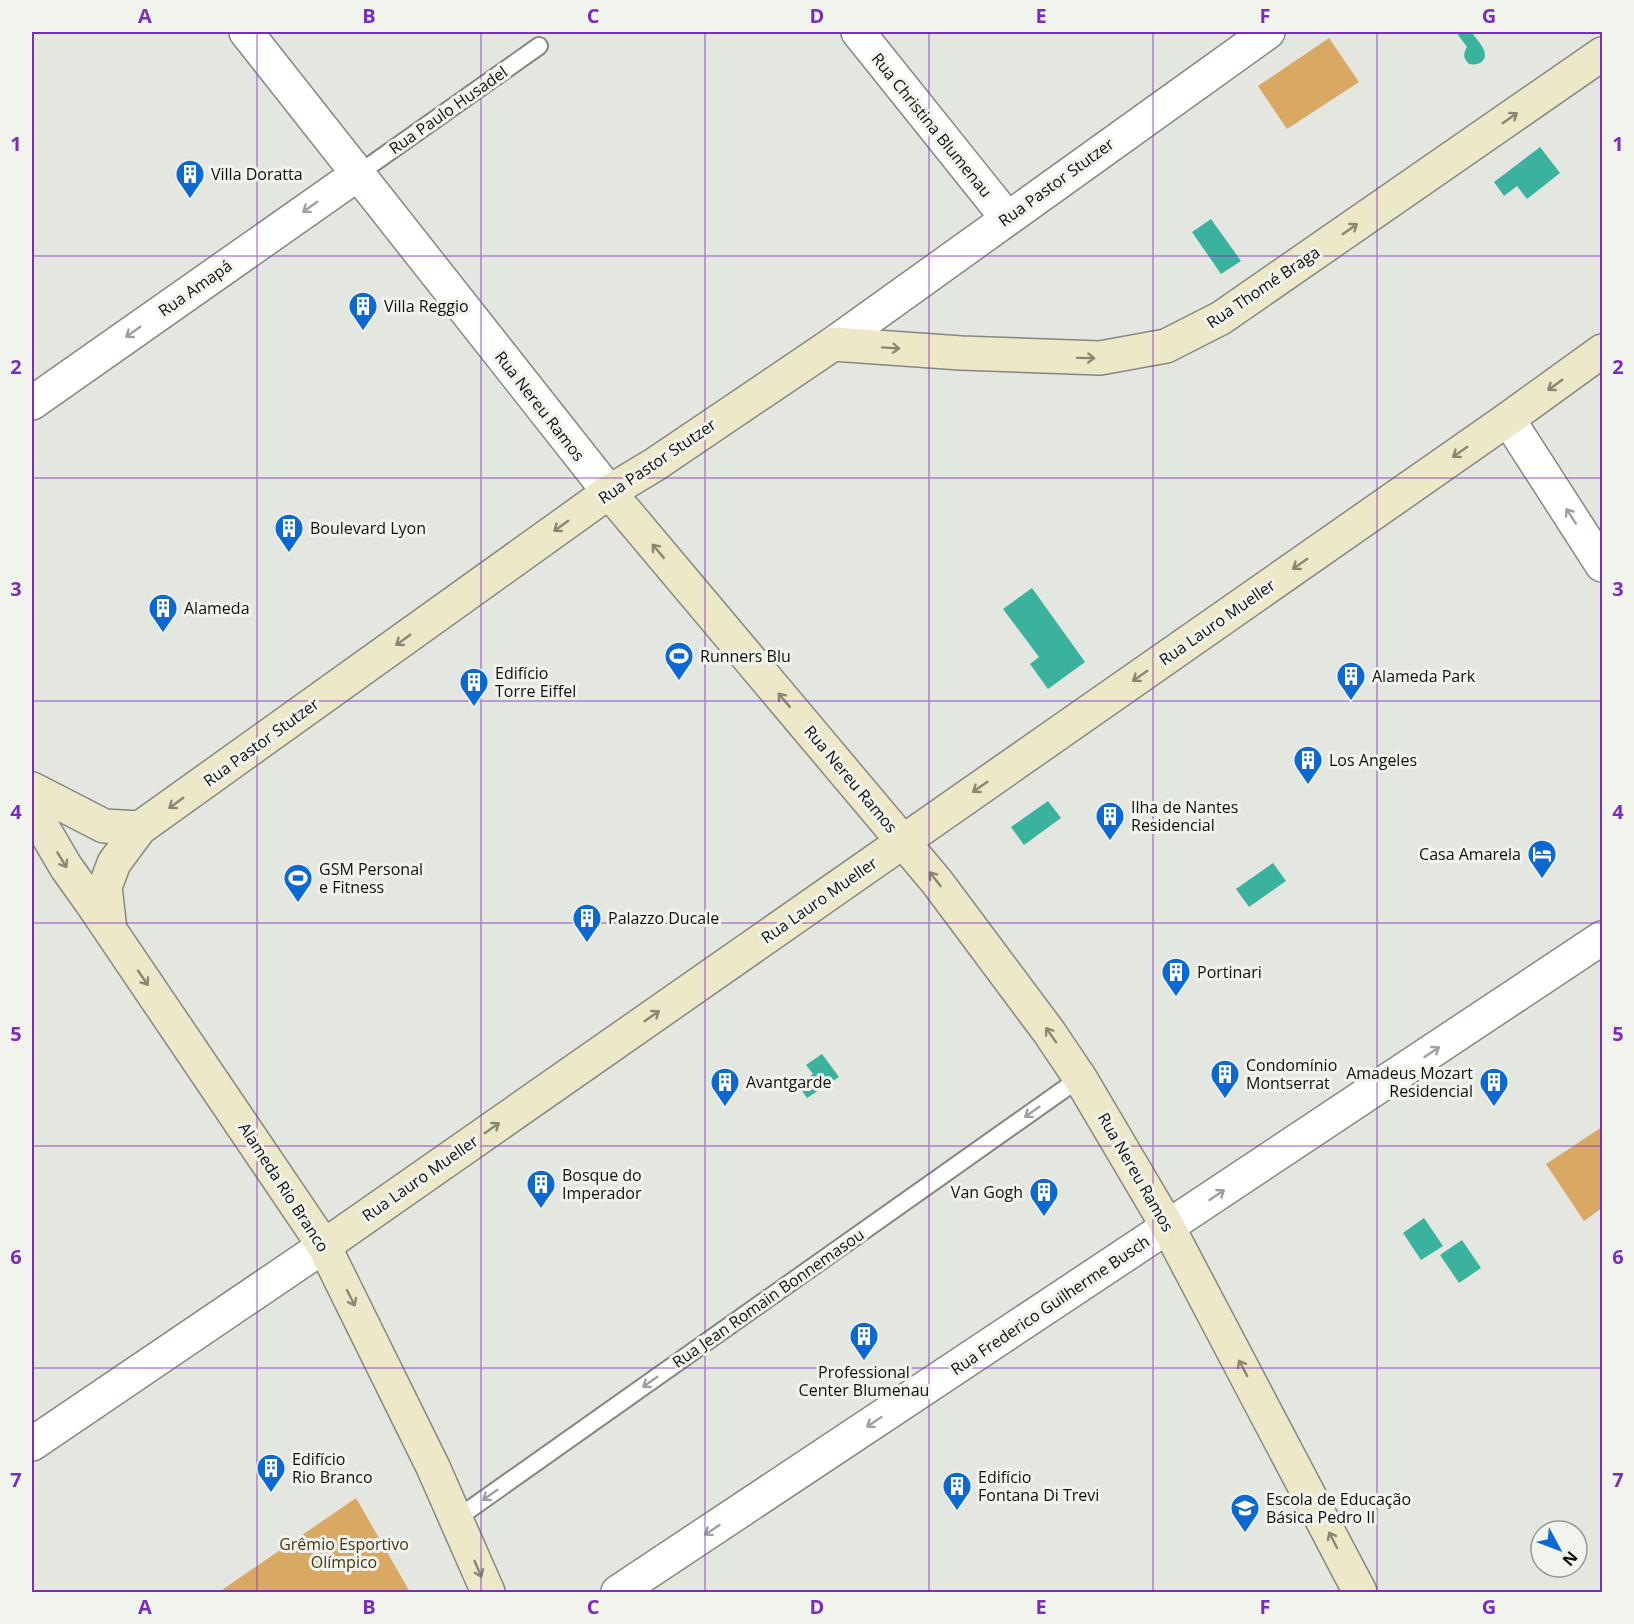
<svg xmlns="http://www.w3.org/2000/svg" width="1634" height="1624" viewBox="0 0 1634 1624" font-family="'Open Sans',sans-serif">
	<rect width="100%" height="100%" fill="#e3e7df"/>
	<path fill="#d9a964" d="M 1329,38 L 1359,82 L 1287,129 L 1258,86 Z
		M 1602,1127 L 1602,1208 L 1584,1221 L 1546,1164 Z
		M 356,1498 L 410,1592 L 219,1592 Z"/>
	<path fill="#3ab29d" d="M 1456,32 L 1471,32 C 1475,37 1480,42 1483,48 C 1489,60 1480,66 1469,64 C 1463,58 1463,54 1467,47 Z
		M 1540,147 L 1560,173 L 1527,199 L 1517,186 L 1504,196 L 1494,182 Z
		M 1211,219 L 1241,261 L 1221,274 L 1192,232 Z
		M 1032,588 L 1085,662 L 1048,689 L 1030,664 L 1039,657 L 1003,609 Z
		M 1048,801 L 1061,818 L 1024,845 L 1011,827 Z
		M 1273,863 L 1286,881 L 1249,907 L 1236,889 Z
		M 822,1054 L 839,1077 L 807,1098 L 798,1085 L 813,1074 L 806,1065 Z
		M 1424,1218 L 1443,1246 L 1421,1260 L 1403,1233 Z
		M 1462,1240 L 1481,1268 L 1459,1283 L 1440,1255 Z"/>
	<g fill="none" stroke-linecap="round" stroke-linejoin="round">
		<g stroke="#858882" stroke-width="20">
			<path id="lane" d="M 358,174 L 539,46
				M 456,1519 L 1080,1078"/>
		</g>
		<g stroke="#858882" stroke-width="36">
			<path id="street" d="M 246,32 L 609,492
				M 858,32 L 1007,218
				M 833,344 L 1268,32
				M 32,403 L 358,174
				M 1508,419 L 1602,565
				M 32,1444 L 324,1246
				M 618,1592 L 1602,938"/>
		</g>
		<g stroke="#858882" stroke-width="36">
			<path id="secondary" d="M 609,492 L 937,882 L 1049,1032 L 1080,1078 L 1168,1227 L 1360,1592
				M 32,789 L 104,826 L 140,828
				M 32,809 L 66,867 L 91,902 L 324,1246 L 433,1467 L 488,1592
				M 110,930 L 105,887 L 114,863 L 140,828 L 609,492 L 654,465 L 833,344 L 961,353 L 1100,358 L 1166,346 L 1221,318 L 1602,54
				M 324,1246 L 1508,419 L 1602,351"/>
		</g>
		<use href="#lane" stroke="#fff" stroke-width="16"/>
		<use href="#street" stroke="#fff" stroke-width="33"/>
		<use href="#secondary" stroke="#ede8c8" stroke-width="33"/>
	</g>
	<defs><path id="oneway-shaft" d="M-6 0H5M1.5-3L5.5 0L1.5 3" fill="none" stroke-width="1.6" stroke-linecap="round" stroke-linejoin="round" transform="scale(1.5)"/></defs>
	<g stroke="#898774">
		<use href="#oneway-shaft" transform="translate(1510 118) rotate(-35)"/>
		<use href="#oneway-shaft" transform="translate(1350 229) rotate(-35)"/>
		<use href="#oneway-shaft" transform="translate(891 348) rotate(4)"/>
		<use href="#oneway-shaft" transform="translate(1086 358) rotate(1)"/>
		<use href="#oneway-shaft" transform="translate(1555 385) rotate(144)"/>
		<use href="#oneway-shaft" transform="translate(1460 452) rotate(145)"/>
		<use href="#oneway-shaft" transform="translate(561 526) rotate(144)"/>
		<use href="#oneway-shaft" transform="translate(658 551) rotate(-130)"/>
		<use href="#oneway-shaft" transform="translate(1300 564) rotate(145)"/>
		<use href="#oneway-shaft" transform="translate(403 640) rotate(144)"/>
		<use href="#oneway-shaft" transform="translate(1140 676) rotate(145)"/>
		<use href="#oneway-shaft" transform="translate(784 700) rotate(-130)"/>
		<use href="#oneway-shaft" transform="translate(980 787) rotate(145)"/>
		<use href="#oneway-shaft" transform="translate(176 803) rotate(144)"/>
		<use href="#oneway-shaft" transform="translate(62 860) rotate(59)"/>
		<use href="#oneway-shaft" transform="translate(935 879) rotate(-128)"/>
		<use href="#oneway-shaft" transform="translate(143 978) rotate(56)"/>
		<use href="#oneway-shaft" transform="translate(652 1016) rotate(-35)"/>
		<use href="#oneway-shaft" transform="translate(1051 1035) rotate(-125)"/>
		<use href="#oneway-shaft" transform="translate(492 1128) rotate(-35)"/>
		<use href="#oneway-shaft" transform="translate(351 1298) rotate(63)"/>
		<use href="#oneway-shaft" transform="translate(1243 1368) rotate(-118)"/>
		<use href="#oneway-shaft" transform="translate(1333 1540) rotate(-117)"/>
		<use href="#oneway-shaft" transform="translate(478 1569) rotate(67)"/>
	</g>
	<g stroke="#9f9f9e">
		<use href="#oneway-shaft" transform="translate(310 207) rotate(145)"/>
		<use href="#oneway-shaft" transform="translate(133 332) rotate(145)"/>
		<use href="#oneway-shaft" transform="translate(1571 516) rotate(-123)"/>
		<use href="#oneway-shaft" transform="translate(1432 1052) rotate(-34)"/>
		<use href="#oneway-shaft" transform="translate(1032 1112) rotate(145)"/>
		<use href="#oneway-shaft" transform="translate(1217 1195) rotate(-34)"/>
		<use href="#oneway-shaft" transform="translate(650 1382) rotate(145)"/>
		<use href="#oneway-shaft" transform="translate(874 1422) rotate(146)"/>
		<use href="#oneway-shaft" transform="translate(490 1495) rotate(145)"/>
		<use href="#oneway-shaft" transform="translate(712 1530) rotate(146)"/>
	</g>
	<path fill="none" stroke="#7b2cbf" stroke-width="1.5" stroke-opacity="0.55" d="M 257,32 L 257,1592M 481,32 L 481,1592M 705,32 L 705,1592M 929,32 L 929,1592M 1153,32 L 1153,1592M 1377,32 L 1377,1592M 32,256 L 1602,256M 32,478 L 1602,478M 32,701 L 1602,701M 32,923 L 1602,923M 32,1146 L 1602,1146M 32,1368 L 1602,1368"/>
	<defs>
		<g id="building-pin" transform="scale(1.5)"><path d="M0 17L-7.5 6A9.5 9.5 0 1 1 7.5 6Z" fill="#0d69d2" stroke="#f1f4ed"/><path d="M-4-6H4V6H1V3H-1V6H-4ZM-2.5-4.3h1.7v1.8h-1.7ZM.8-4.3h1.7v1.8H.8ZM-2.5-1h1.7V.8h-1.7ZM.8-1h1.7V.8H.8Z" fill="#fff"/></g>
		<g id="stadium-pin" transform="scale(1.5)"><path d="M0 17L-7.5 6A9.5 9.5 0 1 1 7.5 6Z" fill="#0d69d2" stroke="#f1f4ed"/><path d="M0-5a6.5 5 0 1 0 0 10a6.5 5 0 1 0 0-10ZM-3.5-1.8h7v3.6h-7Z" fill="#fff"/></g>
		<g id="hotel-pin" transform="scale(1.5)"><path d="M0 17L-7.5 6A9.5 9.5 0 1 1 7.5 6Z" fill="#0d69d2" stroke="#f1f4ed"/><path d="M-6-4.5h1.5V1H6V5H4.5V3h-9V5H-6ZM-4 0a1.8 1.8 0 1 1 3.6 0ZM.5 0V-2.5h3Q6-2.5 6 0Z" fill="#fff"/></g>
		<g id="school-pin" transform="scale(1.5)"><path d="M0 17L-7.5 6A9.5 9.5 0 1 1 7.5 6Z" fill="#0d69d2" stroke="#f1f4ed"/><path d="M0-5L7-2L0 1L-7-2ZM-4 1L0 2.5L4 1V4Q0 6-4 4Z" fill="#fff"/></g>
	</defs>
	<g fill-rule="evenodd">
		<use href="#building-pin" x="190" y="174"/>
		<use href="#building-pin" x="363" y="306"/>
		<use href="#building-pin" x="289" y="528"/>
		<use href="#building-pin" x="163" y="608"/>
		<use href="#stadium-pin" x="679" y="656"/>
		<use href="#building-pin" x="1351" y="676"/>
		<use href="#building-pin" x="474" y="682"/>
		<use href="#building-pin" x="1308" y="760"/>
		<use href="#building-pin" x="1110" y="816"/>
		<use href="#hotel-pin" x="1542" y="854"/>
		<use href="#stadium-pin" x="298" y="878"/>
		<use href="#building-pin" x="587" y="918"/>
		<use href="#building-pin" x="1176" y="972"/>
		<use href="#building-pin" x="1225" y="1074"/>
		<use href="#building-pin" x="725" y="1082"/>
		<use href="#building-pin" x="1494" y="1082"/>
		<use href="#building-pin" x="541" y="1184"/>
		<use href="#building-pin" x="1044" y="1192"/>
		<use href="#building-pin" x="864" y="1336"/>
		<use href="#building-pin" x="271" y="1468"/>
		<use href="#building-pin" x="957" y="1486"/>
		<use href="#school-pin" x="1245" y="1508"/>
	</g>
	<g text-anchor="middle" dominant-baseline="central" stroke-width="6" stroke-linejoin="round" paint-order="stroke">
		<g font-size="16" fill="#0f100d" stroke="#f1f4ed">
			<text transform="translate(448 110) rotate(-35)">Rua Paulo Husadel</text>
			<text transform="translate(932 125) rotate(51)">Rua Christina Blumenau</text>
			<text transform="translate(1056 182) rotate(-36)">Rua Pastor Stutzer</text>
			<text transform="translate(1263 287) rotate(-34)">Rua Thomé Braga</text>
			<text transform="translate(195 288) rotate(-35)">Rua Amapá</text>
			<text transform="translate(540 406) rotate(52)">Rua Nereu Ramos</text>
			<text transform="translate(657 461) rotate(-34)">Rua Pastor Stutzer</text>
			<text transform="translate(1217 622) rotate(-35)">Rua Lauro Mueller</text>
			<text transform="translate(261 742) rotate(-36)">Rua Pastor Stutzer</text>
			<text transform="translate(851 779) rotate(50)">Rua Nereu Ramos</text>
			<text transform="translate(819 900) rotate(-35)">Rua Lauro Mueller</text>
			<text transform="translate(1136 1172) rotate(60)">Rua Nereu Ramos</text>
			<text transform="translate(420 1178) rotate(-35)">Rua Lauro Mueller</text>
			<text transform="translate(284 1187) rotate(57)">Alameda Rio Branco</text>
			<text transform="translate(768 1298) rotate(-35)">Rua Jean Romain Bonnemasou</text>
			<text transform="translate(1050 1305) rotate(-34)">Rua Frederico Guilherme Busch</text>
		</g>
		<g font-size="16" fill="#0f100d" stroke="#f1f4ed" text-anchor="start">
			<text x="211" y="174">Villa Doratta</text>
			<text x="384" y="306">Villa Reggio</text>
			<text x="310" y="528">Boulevard Lyon</text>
			<text x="184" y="608">Alameda</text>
			<text x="700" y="656">Runners Blu</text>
			<text x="495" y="673">Edifício<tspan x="495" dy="18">Torre Eiffel</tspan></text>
			<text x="1372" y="676">Alameda Park</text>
			<text x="1329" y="760">Los Angeles</text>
			<text x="1131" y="807">Ilha de Nantes<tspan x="1131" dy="18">Residencial</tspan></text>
			<text x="1521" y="854" text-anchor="end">Casa Amarela</text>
			<text x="319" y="869">GSM Personal<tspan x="319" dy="18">e Fitness</tspan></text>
			<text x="608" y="918">Palazzo Ducale</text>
			<text x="1197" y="972">Portinari</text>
			<text x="1246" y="1065">Condomínio<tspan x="1246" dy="18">Montserrat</tspan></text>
			<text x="1473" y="1073" text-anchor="end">Amadeus Mozart<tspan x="1473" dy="18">Residencial</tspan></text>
			<text x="746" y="1082">Avantgarde</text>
			<text x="562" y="1175">Bosque do<tspan x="562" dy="18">Imperador</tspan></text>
			<text x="1023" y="1192" text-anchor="end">Van Gogh</text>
			<text x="864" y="1372" text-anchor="middle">Professional<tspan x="864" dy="18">Center Blumenau</tspan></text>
			<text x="292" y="1459">Edifício<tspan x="292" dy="18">Rio Branco</tspan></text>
			<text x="978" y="1477">Edifício<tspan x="978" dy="18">Fontana Di Trevi</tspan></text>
			<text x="1266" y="1499">Escola de Educação<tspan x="1266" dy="18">Básica Pedro II</tspan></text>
		</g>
		<g font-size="16" fill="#493313" stroke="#f1f4ed">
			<text x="344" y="1544">Grêmio Esportivo<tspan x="344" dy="18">Olímpico</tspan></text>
		</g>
	</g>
	<rect width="1634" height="1624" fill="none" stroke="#f1f4ed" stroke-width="66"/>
	<g transform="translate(1559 1549) rotate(131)"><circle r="28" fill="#f1f4ed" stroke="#979993" stroke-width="1.5"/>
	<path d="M0-4.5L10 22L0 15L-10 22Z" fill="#0d69d2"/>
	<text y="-9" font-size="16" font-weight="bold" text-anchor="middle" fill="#0f100d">N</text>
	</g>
	<rect x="33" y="33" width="1568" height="1558" fill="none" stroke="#7b2cbf" stroke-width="2"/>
	<g font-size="20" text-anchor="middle" font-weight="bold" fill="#7b2cbf">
		<text x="145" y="23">A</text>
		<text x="369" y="23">B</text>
		<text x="593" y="23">C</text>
		<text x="817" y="23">D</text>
		<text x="1041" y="23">E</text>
		<text x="1265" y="23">F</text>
		<text x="1489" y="23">G</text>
		<text x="16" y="151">1</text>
		<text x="1618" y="151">1</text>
		<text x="16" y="374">2</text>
		<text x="1618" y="374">2</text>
		<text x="16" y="596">3</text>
		<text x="1618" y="596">3</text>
		<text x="16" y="819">4</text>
		<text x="1618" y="819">4</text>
		<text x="16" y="1041">5</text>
		<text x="1618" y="1041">5</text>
		<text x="16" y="1264">6</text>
		<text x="1618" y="1264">6</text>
		<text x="16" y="1487">7</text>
		<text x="1618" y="1487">7</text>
		<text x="145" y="1614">A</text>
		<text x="369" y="1614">B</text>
		<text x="593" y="1614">C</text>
		<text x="817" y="1614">D</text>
		<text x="1041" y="1614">E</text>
		<text x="1265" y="1614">F</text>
		<text x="1489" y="1614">G</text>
	</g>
</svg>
